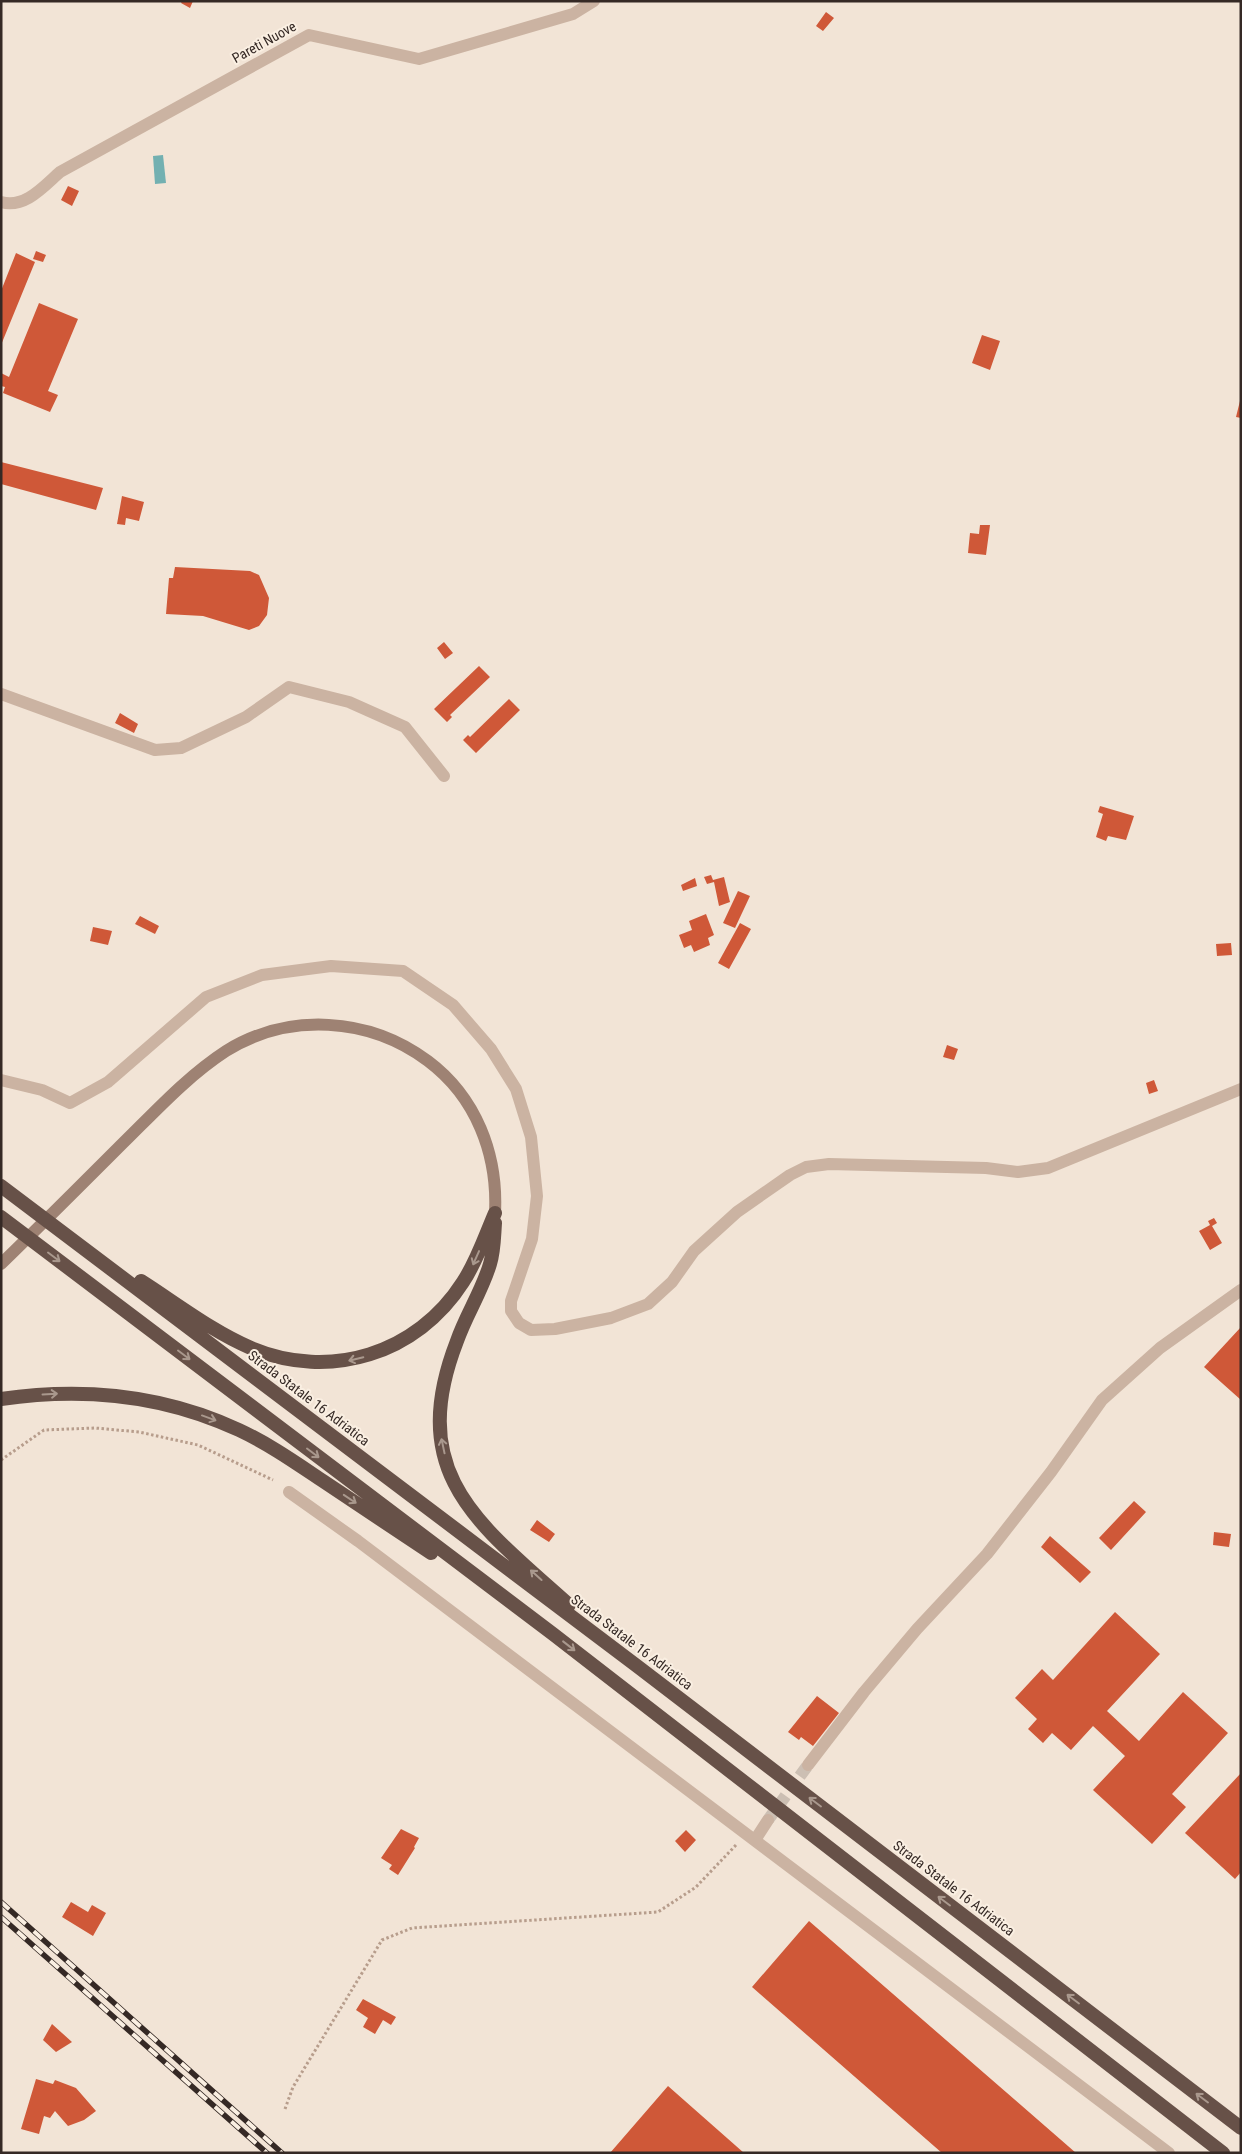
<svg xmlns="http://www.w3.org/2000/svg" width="1242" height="2154" viewBox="0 0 1242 2154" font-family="'Roboto Condensed',sans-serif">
	<rect width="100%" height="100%" fill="#f2e4d6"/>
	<path fill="#73b0b1" d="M 163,155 L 166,183 L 155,184 L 153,156 Z"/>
	<path fill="#cf5838" d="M 182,1 L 193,1 L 190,8 L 181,3 Z
		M 826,12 L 834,18 L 823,31 L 816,26 Z
		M 68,186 L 79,191 L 72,206 L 61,200 Z
		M 36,251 L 46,255 L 43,262 L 33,259 Z
		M 16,253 L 35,262 L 1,345 L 1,291 Z
		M 39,303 L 78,319 L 48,391 L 58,395 L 50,412 L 3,393 L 5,387 L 1,386 L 1,373 L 9,377 Z
		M 982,335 L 1000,341 L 990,370 L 972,363 Z
		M 1240,401 L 1241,401 L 1241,418 L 1236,417 Z
		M 1,462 L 103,488 L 96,510 L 1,484 Z
		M 122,496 L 144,502 L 139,521 L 126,518 L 125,525 L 117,524 Z
		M 980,525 L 990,525 L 986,555 L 968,553 L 970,533 L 979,534 Z
		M 175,567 L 250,571 L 259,575 L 269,598 L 267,615 L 259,626 L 249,630 L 203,616 L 166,614 L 169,578 L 173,578 Z
		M 444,642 L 453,653 L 445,659 L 437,648 Z
		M 479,666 L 490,677 L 450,715 L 452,717 L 447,722 L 434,709 Z
		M 509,699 L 520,710 L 476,753 L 463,740 L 468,735 L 470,737 Z
		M 120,713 L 138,724 L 134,733 L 115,723 Z
		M 1100,806 L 1134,816 L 1126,840 L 1108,836 L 1106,841 L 1096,837 L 1103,814 L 1098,812 Z
		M 711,875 L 713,880 L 724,877 L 730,902 L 719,906 L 714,882 L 707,884 L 704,877 Z
		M 695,878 L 697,886 L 683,891 L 681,885 Z
		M 738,891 L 750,896 L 735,928 L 723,923 Z
		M 706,914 L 714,935 L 708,938 L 710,945 L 694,952 L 691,945 L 684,948 L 679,935 L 692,930 L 689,921 Z
		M 140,916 L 159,926 L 155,934 L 135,924 Z
		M 740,923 L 751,929 L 729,969 L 718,963 Z
		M 93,927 L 112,931 L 108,945 L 90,941 Z
		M 1231,943 L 1232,955 L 1217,956 L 1216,944 Z
		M 947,1045 L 958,1049 L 954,1060 L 943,1057 Z
		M 1154,1080 L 1158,1091 L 1149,1094 L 1146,1083 Z
		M 1214,1218 L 1217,1223 L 1212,1226 L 1222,1243 L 1210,1250 L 1199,1231 L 1210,1225 L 1208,1221 Z
		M 1241,1327 L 1241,1400 L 1204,1367 Z
		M 1134,1501 L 1146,1512 L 1111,1550 L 1099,1538 Z
		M 537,1520 L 555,1534 L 549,1542 L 530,1530 Z
		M 1214,1532 L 1231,1534 L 1229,1547 L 1213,1545 Z
		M 1050,1536 L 1091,1572 L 1080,1583 L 1041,1547 Z
		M 1115,1612 L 1160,1654 L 1107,1711 L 1139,1741 L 1183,1692 L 1228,1733 L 1172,1794 L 1186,1807 L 1152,1844 L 1093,1790 L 1125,1756 L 1093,1726 L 1071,1750 L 1052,1733 L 1043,1743 L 1028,1729 L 1037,1719 L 1015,1698 L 1042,1669 L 1053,1680 Z
		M 817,1696 L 839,1713 L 813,1746 L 801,1737 L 799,1740 L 788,1732 Z
		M 1241,1773 L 1241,1872 L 1235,1879 L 1185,1833 Z
		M 401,1829 L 419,1838 L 414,1847 L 415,1848 L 398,1875 L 389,1869 L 392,1865 L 381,1858 Z
		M 686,1830 L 696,1840 L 685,1852 L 675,1841 Z
		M 71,1902 L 88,1912 L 92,1905 L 106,1913 L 93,1936 L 62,1917 Z
		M 809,1921 L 1076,2153 L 942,2153 L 752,1987 Z
		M 363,1999 L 396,2017 L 391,2025 L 383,2020 L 375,2034 L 363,2027 L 368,2018 L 356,2010 Z
		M 52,2024 L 72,2042 L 56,2052 L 43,2040 Z
		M 36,2079 L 53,2084 L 55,2080 L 76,2088 L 96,2111 L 84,2120 L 68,2126 L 55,2111 L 50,2118 L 44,2116 L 39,2134 L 21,2129 Z
		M 668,2086 L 744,2153 L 610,2153 Z"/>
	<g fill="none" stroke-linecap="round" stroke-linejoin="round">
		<path stroke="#ccbfb3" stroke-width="12" stroke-dasharray="12 6" stroke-linecap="butt" d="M 768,1820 L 808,1765"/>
		<path stroke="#b79d8c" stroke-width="3" stroke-dasharray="2.5 2.5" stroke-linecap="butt" d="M 1,1460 L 44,1430 L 95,1428 L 139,1432 L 198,1445 L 273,1480
			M 285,2109 L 293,2087 L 382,1940 L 412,1928 L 658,1912 L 696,1887 L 736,1845"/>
		<path stroke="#cbb3a2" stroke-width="12" d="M 1,202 C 25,209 44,186 60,172 L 309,35 L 419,59 L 573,14 L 594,1
			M 1,694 L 155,750 L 181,748 L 246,717 L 289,687 L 349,702 L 405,727 L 444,776
			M 1,1080 L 42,1090 L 70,1103 L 108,1082 L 206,997 L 262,975 L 331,966 L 403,971 L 453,1005 L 491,1049 L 516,1089 L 531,1137 L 537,1196 L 532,1239 L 511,1301 L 511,1311 L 519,1323 L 531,1330 L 555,1329 L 611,1318 L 648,1304 L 672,1282 L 694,1251 L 737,1212 L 790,1175 L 806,1167 L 829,1164 L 986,1168 L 1018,1172 L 1048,1168 L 1241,1089
			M 289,1492 L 358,1541 L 1169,2153
			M 808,1765 L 864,1692 L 917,1629 L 987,1554 L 1051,1472 L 1102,1400 L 1160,1348 L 1241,1290
			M 755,1840 L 768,1820"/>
		<path stroke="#9e8273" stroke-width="12" d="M 1,1264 C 41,1225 80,1186 119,1147 C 153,1114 186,1077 226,1051 C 289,1012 369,1017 428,1061 C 476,1097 498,1154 495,1213"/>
		<path stroke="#675148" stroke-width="14" d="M 1,1186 L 637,1666 L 1241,2128
			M 1,1217 L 553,1634 L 1223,2153
			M 495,1223 C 494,1237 494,1251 490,1264 C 482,1291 466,1315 457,1341 C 405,1475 479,1524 569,1605
			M 141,1281 C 177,1304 213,1332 251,1348 C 330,1381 417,1354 463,1282 C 477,1261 485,1236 495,1213
			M 1,1399 C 82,1387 164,1395 239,1430 C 269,1444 296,1463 323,1481 C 359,1505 395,1529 431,1553"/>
		<g stroke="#352925" stroke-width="5.5">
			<path id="rail" d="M 1,1902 L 282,2153
				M 1,1917 L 267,2153"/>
		</g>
		<use href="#rail" stroke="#faefe2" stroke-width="4" stroke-dasharray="11" stroke-linecap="butt"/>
	</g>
	<defs><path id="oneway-shaft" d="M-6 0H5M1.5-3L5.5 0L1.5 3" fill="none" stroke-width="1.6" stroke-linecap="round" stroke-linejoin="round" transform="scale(1.25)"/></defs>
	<g stroke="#a9988d">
		<use href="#oneway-shaft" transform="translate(54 1257) rotate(37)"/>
		<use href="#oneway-shaft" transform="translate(476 1258) rotate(114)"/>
		<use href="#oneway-shaft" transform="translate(184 1355) rotate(37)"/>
		<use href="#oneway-shaft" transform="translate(356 1359) rotate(167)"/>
		<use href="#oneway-shaft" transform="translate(50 1394) rotate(-3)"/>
		<use href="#oneway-shaft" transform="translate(209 1418) rotate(20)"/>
		<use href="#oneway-shaft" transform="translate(443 1446) rotate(-102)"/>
		<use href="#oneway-shaft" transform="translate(313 1453) rotate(37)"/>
		<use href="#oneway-shaft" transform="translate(350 1499) rotate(34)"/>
		<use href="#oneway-shaft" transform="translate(536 1575) rotate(-138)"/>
		<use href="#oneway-shaft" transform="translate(569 1646) rotate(38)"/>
		<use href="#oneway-shaft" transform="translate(815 1802) rotate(-143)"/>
		<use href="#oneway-shaft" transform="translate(944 1901) rotate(-143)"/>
		<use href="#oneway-shaft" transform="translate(1073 1999) rotate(-143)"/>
		<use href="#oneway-shaft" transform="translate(1202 2098) rotate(-143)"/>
	</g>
	<g text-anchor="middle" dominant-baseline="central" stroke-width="4" stroke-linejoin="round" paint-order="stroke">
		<g font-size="14" fill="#352925" stroke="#faefe2">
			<text transform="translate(264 42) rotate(-29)">Pareti Nuove</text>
			<text transform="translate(309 1398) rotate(37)">Strada Statale 16 Adriatica</text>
			<text transform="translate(632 1642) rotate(37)">Strada Statale 16 Adriatica</text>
			<text transform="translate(954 1888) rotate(37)">Strada Statale 16 Adriatica</text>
		</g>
	</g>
	<rect width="1242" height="2154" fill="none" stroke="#352925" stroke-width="5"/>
</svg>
